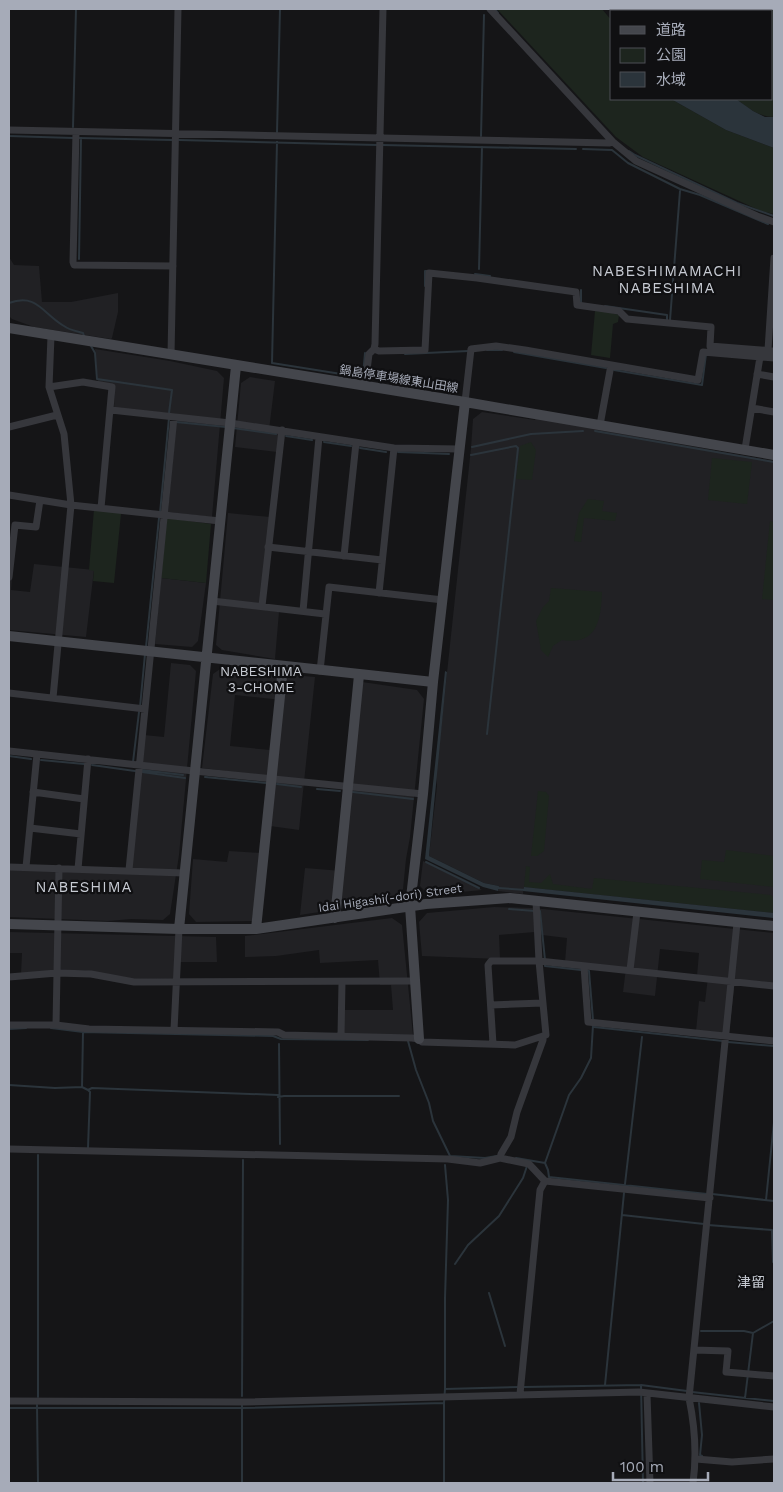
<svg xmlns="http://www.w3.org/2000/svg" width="783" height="1492" viewBox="0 0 783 1492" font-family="'Work Sans','Noto Sans JP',sans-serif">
	<rect width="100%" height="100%" fill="#151517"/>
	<path fill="#212124" d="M 9,257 L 14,265 L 39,266 L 42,302 L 71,302 L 118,293 L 118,312 L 112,338 L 111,339 L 34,327 L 12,319 L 9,316 Z
		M 95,349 L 170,361 L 217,371 L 224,378 L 212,517 L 168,512 L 177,414 L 114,408 L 115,386 L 98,383 Z
		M 250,377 L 275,381 L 269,430 L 279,431 L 277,452 L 235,447 L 241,383 Z
		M 482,412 L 535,420 L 536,418 L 774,461 L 774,913 L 524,887 L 523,894 L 498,891 L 499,886 L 484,883 L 429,856 L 437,786 L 436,776 L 471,448 L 473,419 Z
		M 228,513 L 270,517 L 260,609 L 279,612 L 275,659 L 222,650 L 216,645 Z
		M 9,552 L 14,553 L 11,590 L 30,592 L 34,564 L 94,570 L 86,637 L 9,630 Z
		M 161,578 L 206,583 L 198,641 L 192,647 L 155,644 Z
		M 171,663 L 190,665 L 196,671 L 179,855 L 170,914 L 163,920 L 131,919 L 108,921 L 9,917 L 9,870 L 131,873 L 144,735 L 164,737 Z
		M 220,669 L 315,677 L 299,830 L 270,826 L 282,700 L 235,695 L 230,746 L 270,750 L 268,776 L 202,768 L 213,674 Z
		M 362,682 L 417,690 L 424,699 L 410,837 L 406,859 L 403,889 L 391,901 L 300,915 L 305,868 L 342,871 Z
		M 229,851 L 260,853 L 252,921 L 196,922 L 189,914 L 193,859 L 227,862 Z
		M 423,861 L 482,890 L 429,895 L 420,886 Z
		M 494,907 L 533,908 L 774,933 L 774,983 L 735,979 L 729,1034 L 696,1031 L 699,1001 L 705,1002 L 708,977 L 697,976 L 699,953 L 660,949 L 655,996 L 623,992 L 626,968 L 565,962 L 567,938 L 542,935 L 535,932 L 499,935 L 500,959 L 422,956 L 419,922 L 427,913 Z
		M 392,918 L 402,925 L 413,1035 L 344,1034 L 344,1010 L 393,1010 L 391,985 L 380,985 L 378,960 L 320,963 L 319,950 L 276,956 L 245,957 L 245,936 Z
		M 9,932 L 216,937 L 217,962 L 174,962 L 174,978 L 129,979 L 84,970 L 21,974 L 22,953 L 9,953 Z"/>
	<path fill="#1d251e" d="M 497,9 L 602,9 L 612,21 L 612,99 L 671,99 L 726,130 L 774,148 L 774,214 L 761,211 L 643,157 L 616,137 Z
		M 643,9 L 774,9 L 774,117 C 759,117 748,108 736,99 L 772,99 L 772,11 L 645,11 Z
		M 595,311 L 609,312 L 619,315 L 618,322 L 613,324 L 610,358 L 591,355 Z
		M 531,442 L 536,450 L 532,480 L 516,479 L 520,446 Z
		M 712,458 L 752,462 L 747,504 L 708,500 Z
		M 588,499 L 604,501 L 602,511 L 617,513 L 615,521 L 584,518 L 581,542 L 574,541 L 579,513 Z
		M 94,509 L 119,512 L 121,514 L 114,583 L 93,581 L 94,571 L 89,570 Z
		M 167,518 L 211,524 L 206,583 L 161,578 Z
		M 770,521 L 774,522 L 774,600 L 762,599 Z
		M 551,588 L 602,592 C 601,620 597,646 562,640 L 553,646 L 548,657 L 541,650 L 536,621 L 543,607 L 549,601 Z
		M 538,791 L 546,792 L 549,796 L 544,851 L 537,856 L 531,856 Z
		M 726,850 L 774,856 L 774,887 L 700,879 L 702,860 L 724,862 Z
		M 526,866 L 530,867 L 529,882 L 541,883 L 550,874 L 553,884 L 592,889 L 594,878 L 771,895 L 774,898 L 774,913 L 524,887 Z"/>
	<path fill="#2b343b" d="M 671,99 L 736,99 L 753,111 L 765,117 L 774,117 L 774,148 L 726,130 Z
		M 445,671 L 447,672 L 429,856 L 484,883 L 499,886 L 498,891 L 483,887 L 425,859 Z
		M 524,887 L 774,913 L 773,918 L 523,891 Z"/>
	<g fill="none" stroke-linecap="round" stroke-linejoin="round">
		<path stroke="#2b343b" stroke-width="2" d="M 495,9 L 498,13
			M 73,127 L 76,9
			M 277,132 L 280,9
			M 9,136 L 73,138
			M 481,136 L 484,15
			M 79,138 L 172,140
			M 179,140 L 377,145
			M 277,142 L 272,363 L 360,377 L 363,375 L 365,353
			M 382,145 L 576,149
			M 583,149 L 612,150 L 628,163 L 680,189 L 700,195 L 768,224
			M 629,151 L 635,155 L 737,203 L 774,216
			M 79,259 L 81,138
			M 479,269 L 482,147
			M 475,274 L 490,276
			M 425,286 L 425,271 L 428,271
			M 9,303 C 37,293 42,313 64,326 C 69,330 76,331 83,333 L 84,336
			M 581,303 L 581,290
			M 605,306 L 667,315 L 667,320
			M 670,320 L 680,191
			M 91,346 L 95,353 L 97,379 L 172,390 L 169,413
			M 487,350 L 502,350
			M 514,352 L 606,368
			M 405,354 L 468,351
			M 614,370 L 702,385 L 706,354
			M 176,422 L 226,427
			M 233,428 L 276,434
			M 595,431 L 774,462
			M 286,436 L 312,440
			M 324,442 L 351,446
			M 472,447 L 531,434 L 583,431
			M 360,448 L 386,452
			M 398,452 L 449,454
			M 471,455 L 516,446 L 518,448 L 487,734
			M 160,513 L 169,418
			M 146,647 L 159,518
			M 140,707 L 145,654
			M 9,756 L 31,759
			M 41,760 L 84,764
			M 133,762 L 139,712
			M 92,765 L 185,778
			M 141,770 L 183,775
			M 205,777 L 266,783
			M 277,784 L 301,787
			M 317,789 L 340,791
			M 353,792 L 413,799
			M 426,862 L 479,888
			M 498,888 L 526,890
			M 509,909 L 535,911
			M 540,911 L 545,960
			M 545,965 L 545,966 L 581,970
			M 586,970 L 589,971 L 593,1020
			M 593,1025 L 591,1058 L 581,1078 L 569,1095 L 545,1163 L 548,1170 L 549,1177 L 707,1194
			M 594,1027 L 723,1041
			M 51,1028 L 83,1032 L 273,1036 L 281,1039 L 368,1040
			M 9,1029 L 26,1028
			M 83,1032 L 82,1087 L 88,1090 L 90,1092 L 88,1148
			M 408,1041 L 416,1070 L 429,1103 L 433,1121 L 450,1156 L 485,1158 L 497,1156
			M 728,1042 L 774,1046
			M 279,1044 L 280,1144
			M 9,1085 L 55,1088 L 82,1087
			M 88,1090 L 92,1088 L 278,1095
			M 278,1097 L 284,1096 L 399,1096
			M 516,1158 L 545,1163
			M 445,1165 L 448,1200 L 445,1298 L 445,1389
			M 625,1184 L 642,1037
			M 712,1194 L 774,1201
			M 766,1200 L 774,1122
			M 622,1215 L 704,1224
			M 708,1225 L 772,1230 L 773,1262 L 774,1263
			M 455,1264 L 468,1245 L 499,1216 L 523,1178 L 527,1166
			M 489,1293 L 505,1346
			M 701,1331 L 744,1331 L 753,1333
			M 605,1385 L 624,1193
			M 641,1385 L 687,1391
			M 524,1387 L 641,1385 L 643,1483
			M 692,1392 L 774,1401
			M 242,1396 L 243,1160
			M 38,1397 L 38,1155
			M 745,1398 L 753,1333 L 774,1321
			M 699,1403 L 702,1435 L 700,1455 L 702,1456
			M 37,1405 L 38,1483
			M 9,1408 L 242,1408 L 444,1403 L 445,1389 L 519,1387
			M 242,1483 L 242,1405
			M 444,1483 L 444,1403"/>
		<path stroke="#36373c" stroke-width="7" d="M 490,9 L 613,142 L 636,161 L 757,216 L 774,222
			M 9,130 L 609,143 L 613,142
			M 76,132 L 73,262 L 74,265 L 173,266
			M 51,336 L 49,387 L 64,434 L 71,505 L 53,698
			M 374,349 L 379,351 L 425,350 L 429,273 L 477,278 L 576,292 L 577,305 L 619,311 L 627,319 L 711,327 L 710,346 L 774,351
			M 768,350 L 774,258
			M 171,355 L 178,9
			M 757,374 L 774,377
			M 365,386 L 369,354 L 374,349 L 375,344 L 383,9
			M 49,387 L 83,382 L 112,387 L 101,508
			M 465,402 L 471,349 L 496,346 L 525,350 L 698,380 L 703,352 L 774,358
			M 752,408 L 774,412
			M 111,410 L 230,423 L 394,448 L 459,449
			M 600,425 L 611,365
			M 9,427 L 57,415
			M 745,449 L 760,357
			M 9,495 L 71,505 L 220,521
			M 268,547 L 382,560
			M 344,556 L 356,443
			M 9,577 L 15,525 L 36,527 L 40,500
			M 379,593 L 394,448
			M 212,601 L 325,614
			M 262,606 L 282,430
			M 303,611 L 319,437
			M 320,671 L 329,587 L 443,600
			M 9,693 L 145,709
			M 9,751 L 194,771 L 423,794
			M 33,792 L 84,799
			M 30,828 L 81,834
			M 9,867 L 184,873
			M 26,867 L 37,754
			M 78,869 L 88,759
			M 129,870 L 174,417
			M 584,966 L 588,1022 L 774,1041
			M 630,970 L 637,912
			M 9,977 L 57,973 L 91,974 L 134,982 L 414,981
			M 491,1005 L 543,1003
			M 9,1025 L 56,1025 L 89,1029 L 278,1032 L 284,1035 L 412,1038 L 419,1039 L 422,1042 L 515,1045 L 546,1035 L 539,961 L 536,901
			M 56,1025 L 59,868
			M 174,1030 L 179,929
			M 341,1036 L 342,982
			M 493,1044 L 488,965 L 491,961 L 539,961 L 774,986
			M 9,1149 L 448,1159 L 480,1163 L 500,1158 L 529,1164 L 545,1181 L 710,1198
			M 500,1158 L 501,1154 L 511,1137 L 517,1112 L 543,1040 L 543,1036
			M 694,1350 L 728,1351 L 726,1372 L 774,1376
			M 520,1394 L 540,1190 L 545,1181
			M 647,1394 L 650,1483
			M 9,1401 L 245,1402 L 639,1392 L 774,1407
			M 696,1459 L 732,1462 L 774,1459
			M 693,1483 C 697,1454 695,1427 689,1398 L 737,923"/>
		<path stroke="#44464c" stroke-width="10" d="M 9,328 L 465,402 L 774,455
			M 9,636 L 433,682
			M 335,918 L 359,675
			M 9,924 L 179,929 L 256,929 L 426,904 L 510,898 L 774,926
			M 179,929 L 236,366
			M 256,929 L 283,667
			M 419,1039 L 410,906 L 423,794 L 433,682 L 465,402"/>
	</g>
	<g text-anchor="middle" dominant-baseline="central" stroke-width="4.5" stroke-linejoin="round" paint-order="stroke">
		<g font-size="12" fill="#a6abb8" stroke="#101012">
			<text transform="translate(399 379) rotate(9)">鍋島停車場線東山田線</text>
			<text transform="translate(390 898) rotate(-8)">Idai Higashi(-dori) Street</text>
		</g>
		<g font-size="14" fill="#c7cbd3" stroke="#101012">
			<text x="261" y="671">NABESHIMA<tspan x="261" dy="16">3-CHOME</tspan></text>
			<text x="751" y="1282">津留</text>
		</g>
		<g font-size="15" letter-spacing="1" fill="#c7cbd3" stroke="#101012">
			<text x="667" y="271">NABESHIMAMACHI<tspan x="667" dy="17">NABESHIMA</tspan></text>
			<text x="84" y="887">NABESHIMA</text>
		</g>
	</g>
	<rect width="783" height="1492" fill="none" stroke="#a6abb8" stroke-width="20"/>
	<rect x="610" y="10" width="162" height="90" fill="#101012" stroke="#4c4e54"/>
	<rect x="620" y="26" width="25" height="8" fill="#44464c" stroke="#4c4e54"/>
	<text x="656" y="35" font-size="15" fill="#a6abb8">道路</text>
	<rect x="620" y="48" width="25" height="15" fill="#1d251e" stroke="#4c4e54"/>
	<text x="656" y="60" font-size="15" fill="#a6abb8">公園</text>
	<rect x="620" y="72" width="25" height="15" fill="#2b343b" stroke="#4c4e54"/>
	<text x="656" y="85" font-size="15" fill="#a6abb8">水域</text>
	<path d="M613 1472v8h95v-8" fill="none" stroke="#a6abb8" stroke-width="2.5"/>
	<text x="620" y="1472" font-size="15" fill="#a6abb8" stroke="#101012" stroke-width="4" paint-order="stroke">100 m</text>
</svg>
